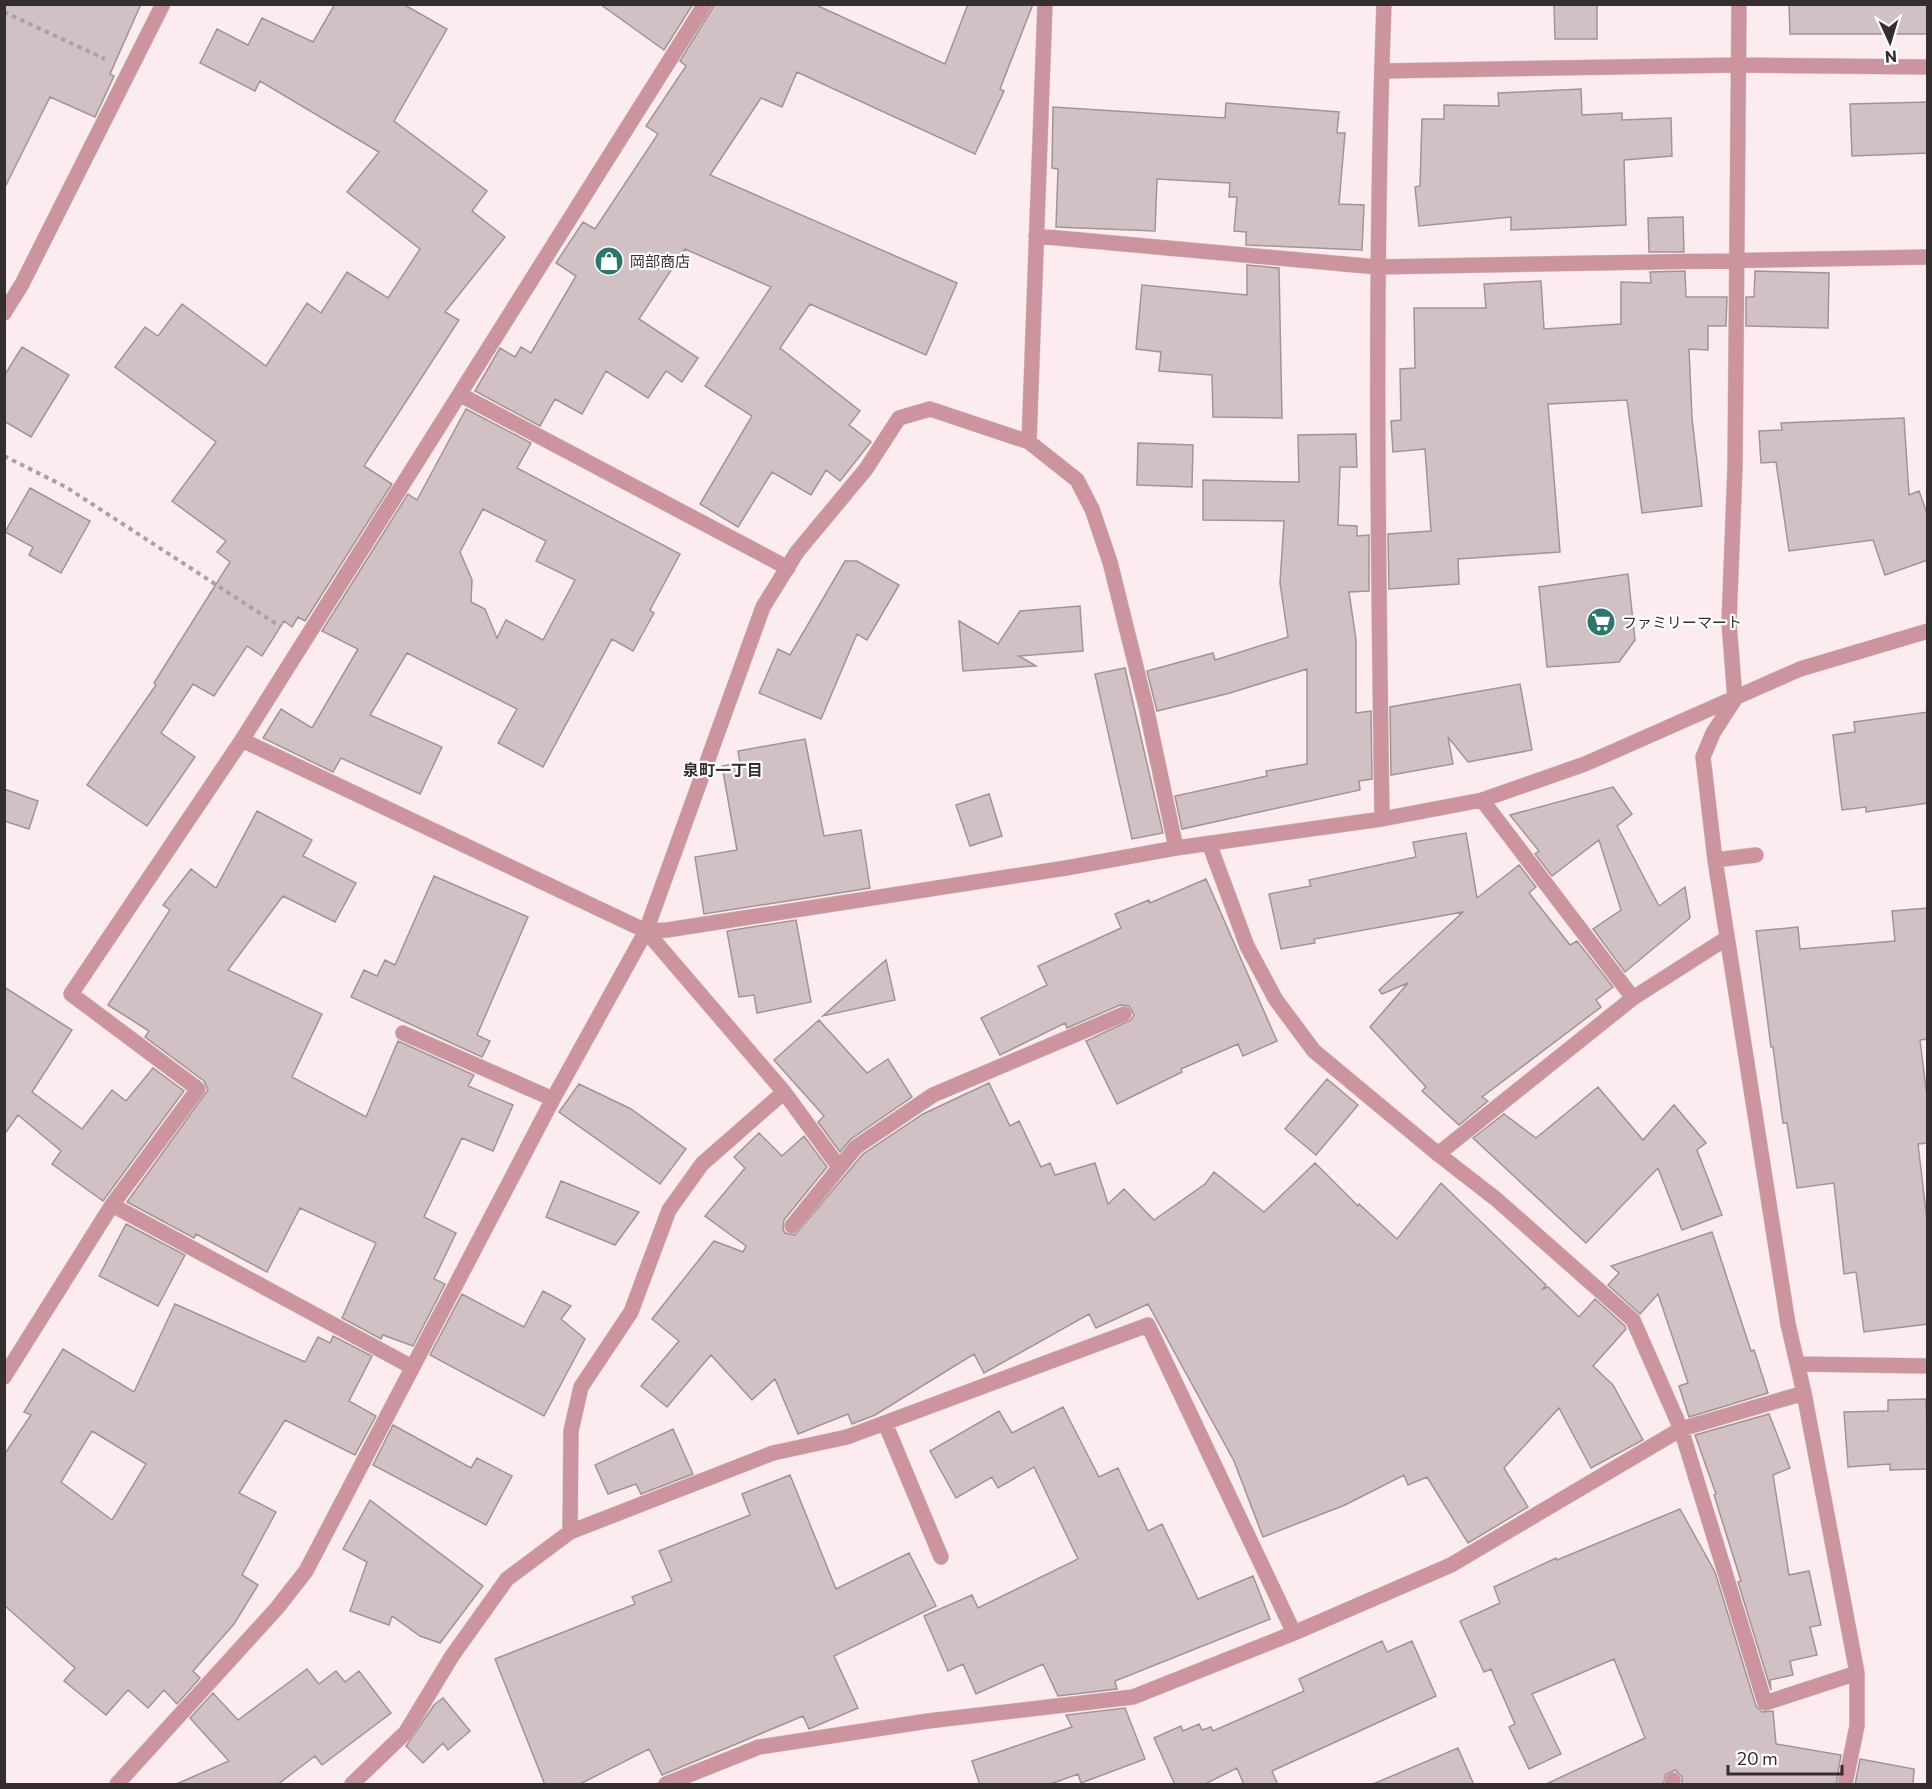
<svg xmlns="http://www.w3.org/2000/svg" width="1932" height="1789" viewBox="0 0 1932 1789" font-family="Commissioner,'Noto Sans JP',sans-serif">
	<rect width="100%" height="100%" fill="#fdecef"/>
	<path fill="#d1c1c4" stroke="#a29395" stroke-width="1.5" fill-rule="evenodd" d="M 4,4 L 141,4 L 110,74 L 114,76 L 95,117 L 50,97 L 4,189 Z
		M 335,4 L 403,4 L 447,29 L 394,121 L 487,191 L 472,211 L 505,237 L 445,312 L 459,320 L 364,466 L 392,484 L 305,621 L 298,617 L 292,627 L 284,621 L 262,656 L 247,646 L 214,696 L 193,684 L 161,733 L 195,757 L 147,826 L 87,785 L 156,685 L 154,683 L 230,562 L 217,552 L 226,541 L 172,501 L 216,442 L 115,367 L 145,327 L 158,336 L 182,304 L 266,366 L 307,303 L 321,313 L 347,272 L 388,298 L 420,249 L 347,192 L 379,152 L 260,81 L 255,91 L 200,63 L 217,29 L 248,45 L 262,18 L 313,42 Z
		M 600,4 L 693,4 L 664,50 Z
		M 715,4 L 814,4 L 945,64 L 968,4 L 1033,4 L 1000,89 L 1004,91 L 975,154 L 797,72 L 782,107 L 761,98 L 710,175 L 957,283 L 926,355 L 810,304 L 780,348 L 860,411 L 849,425 L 871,442 L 840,481 L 826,470 L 811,495 L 772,472 L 738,527 L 700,504 L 752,416 L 705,386 L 771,287 L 685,249 L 639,319 L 698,358 L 682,382 L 666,371 L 648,398 L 606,371 L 582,414 L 555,399 L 540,426 L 475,391 L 500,348 L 515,357 L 521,347 L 531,353 L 576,276 L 556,263 L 583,222 L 595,229 L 658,134 L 646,126 L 686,66 L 680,61 Z
		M 1554,4 L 1597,4 L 1597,39 L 1555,39 Z
		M 1789,4 L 1928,4 L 1928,34 L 1790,34 Z
		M 1581,89 L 1582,115 L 1622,113 L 1622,120 L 1671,118 L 1672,156 L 1624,160 L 1626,225 L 1511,230 L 1511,217 L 1419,226 L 1415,187 L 1420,186 L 1422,119 L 1444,119 L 1444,105 L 1499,106 L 1498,93 Z
		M 1928,102 L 1928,153 L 1852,156 L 1850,104 Z
		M 1226,103 L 1339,112 L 1337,133 L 1345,133 L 1339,204 L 1364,205 L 1362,250 L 1246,245 L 1246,232 L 1234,231 L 1237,197 L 1229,197 L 1230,183 L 1157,179 L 1155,231 L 1056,227 L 1058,169 L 1052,168 L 1053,107 L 1225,118 Z
		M 1683,217 L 1684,252 L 1649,252 L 1648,218 Z
		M 1247,265 L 1279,268 L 1282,418 L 1213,417 L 1212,375 L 1159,371 L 1161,352 L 1136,349 L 1142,285 L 1247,295 Z
		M 1685,271 L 1686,297 L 1727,297 L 1726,326 L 1708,326 L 1708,350 L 1689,349 L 1692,418 L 1702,506 L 1642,513 L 1627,400 L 1548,404 L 1560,552 L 1458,559 L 1459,584 L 1389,589 L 1388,534 L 1431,531 L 1425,449 L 1393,452 L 1391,421 L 1401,420 L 1400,369 L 1415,368 L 1414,308 L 1486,308 L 1484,284 L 1541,281 L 1544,329 L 1621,324 L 1621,282 L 1651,283 L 1650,272 Z
		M 1755,271 L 1829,273 L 1828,328 L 1746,326 L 1746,297 L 1754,297 Z
		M 22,347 L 69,375 L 31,437 L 4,421 L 4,376 Z
		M 466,409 L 531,443 L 517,468 L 680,554 L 650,610 L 654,613 L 633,651 L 612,639 L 543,767 L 498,743 L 517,709 L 407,653 L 370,715 L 442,747 L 420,794 L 341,758 L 333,772 L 263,738 L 281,709 L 312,728 L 358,649 L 322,631 L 408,494 L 417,500 ZM 483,509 L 546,541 L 536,561 L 575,580 L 543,640 L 506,620 L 497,638 L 485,609 L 471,602 L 472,580 L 460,552 Z
		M 1904,418 L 1909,495 L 1919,491 L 1928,516 L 1928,560 L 1885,575 L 1873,540 L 1789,551 L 1776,462 L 1761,463 L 1759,431 L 1782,430 L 1781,423 Z
		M 1356,434 L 1357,467 L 1340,467 L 1338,525 L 1357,526 L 1357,536 L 1369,535 L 1369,591 L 1349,592 L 1356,640 L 1356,713 L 1371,711 L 1372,779 L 1359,781 L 1360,790 L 1182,829 L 1175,796 L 1267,776 L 1266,771 L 1307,764 L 1307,669 L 1230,693 L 1157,711 L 1147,671 L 1213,653 L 1215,660 L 1288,637 L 1280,583 L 1284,521 L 1203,520 L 1203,480 L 1299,482 L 1298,435 Z
		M 1138,443 L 1193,445 L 1192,487 L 1137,485 Z
		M 30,488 L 90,521 L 61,573 L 29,555 L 33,547 L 5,532 Z
		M 845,561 L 857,561 L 899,585 L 867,640 L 857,634 L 821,719 L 759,693 L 778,649 L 790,655 Z
		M 1628,574 L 1635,640 L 1619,662 L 1547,667 L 1539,587 Z
		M 1080,606 L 1083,651 L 1019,656 L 1036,666 L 963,671 L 959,621 L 998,644 L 1020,611 Z
		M 1125,668 L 1163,833 L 1132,839 L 1095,674 Z
		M 1520,684 L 1532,750 L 1468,762 L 1448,737 L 1453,764 L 1391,775 L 1390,707 Z
		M 1928,712 L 1928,803 L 1866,812 L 1866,807 L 1842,810 L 1833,735 L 1855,732 L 1854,722 Z
		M 805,739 L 824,836 L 861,830 L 870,888 L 704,914 L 695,857 L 737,850 L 722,766 L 740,763 L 738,751 Z
		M 1613,787 L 1632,814 L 1617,826 L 1659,906 L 1685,887 L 1690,918 L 1625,972 L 1593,929 L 1621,910 L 1599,840 L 1552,876 L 1535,854 L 1539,851 L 1510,815 Z
		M 4,789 L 38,801 L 29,829 L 4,821 Z
		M 989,794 L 1002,836 L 970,846 L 956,805 Z
		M 257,811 L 312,840 L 303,856 L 356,883 L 335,922 L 283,896 L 228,970 L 322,1014 L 292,1077 L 366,1117 L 398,1041 L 474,1075 L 468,1086 L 513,1105 L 493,1151 L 462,1138 L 424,1217 L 456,1233 L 434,1279 L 445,1284 L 413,1346 L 383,1335 L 381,1339 L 342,1318 L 376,1243 L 300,1208 L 267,1272 L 196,1234 L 194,1238 L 127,1202 L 208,1090 L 204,1081 L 145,1037 L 149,1031 L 108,1005 L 170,910 L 163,905 L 191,869 L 216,888 Z
		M 1466,833 L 1477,898 L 1519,865 L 1536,887 L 1529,893 L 1570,945 L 1577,941 L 1613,987 L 1596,1000 L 1601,1007 L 1482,1097 L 1488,1101 L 1459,1125 L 1422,1091 L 1426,1087 L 1370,1027 L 1408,983 L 1382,994 L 1379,990 L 1463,912 L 1314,939 L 1315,943 L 1281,949 L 1269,894 L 1311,886 L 1309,880 L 1416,857 L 1413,842 Z
		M 434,876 L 528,917 L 477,1035 L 490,1041 L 482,1057 L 351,997 L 364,970 L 377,976 L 385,960 L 395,965 Z
		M 1206,879 L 1277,1041 L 1243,1056 L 1238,1044 L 1181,1069 L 1182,1072 L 1117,1104 L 1086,1041 L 1131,1020 L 1134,1015 L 1129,1006 L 1120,1005 L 1067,1028 L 1065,1023 L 1000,1055 L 981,1018 L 1047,985 L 1038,966 L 1121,928 L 1115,914 L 1149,900 L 1150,903 Z
		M 1928,908 L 1928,1039 L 1920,1040 L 1928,1105 L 1928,1143 L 1918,1144 L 1928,1229 L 1928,1324 L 1864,1332 L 1856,1272 L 1844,1274 L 1834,1183 L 1797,1188 L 1787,1123 L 1783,1123 L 1773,1047 L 1771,1047 L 1756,931 L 1798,927 L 1800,949 L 1895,941 L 1892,911 Z
		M 796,920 L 811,1002 L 757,1013 L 754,995 L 739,997 L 727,931 Z
		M 886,960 L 895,1000 L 823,1016 Z
		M 4,987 L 72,1030 L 32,1092 L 82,1129 L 112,1090 L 126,1101 L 153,1068 L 184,1091 L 103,1201 L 52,1164 L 61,1151 L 18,1115 L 4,1135 Z
		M 819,1020 L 867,1073 L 888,1059 L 912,1097 L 851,1139 L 840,1152 L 818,1122 L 824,1116 L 774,1060 Z
		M 1327,1079 L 1358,1105 L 1316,1155 L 1285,1129 Z
		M 989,1083 L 1010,1126 L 1019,1121 L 1041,1167 L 1050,1163 L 1055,1175 L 1095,1163 L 1108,1204 L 1124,1189 L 1154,1220 L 1205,1184 L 1214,1172 L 1264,1212 L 1315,1163 L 1358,1206 L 1359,1204 L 1397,1239 L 1441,1183 L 1546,1285 L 1543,1289 L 1548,1287 L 1579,1317 L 1595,1299 L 1625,1326 L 1626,1329 L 1593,1366 L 1613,1385 L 1643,1440 L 1591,1468 L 1559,1408 L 1504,1468 L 1528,1507 L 1468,1543 L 1427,1477 L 1408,1485 L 1404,1475 L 1345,1505 L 1263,1537 L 1234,1461 L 1148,1304 L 1096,1328 L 1089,1314 L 984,1373 L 974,1354 L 875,1415 L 852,1424 L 848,1414 L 798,1434 L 775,1379 L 752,1400 L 711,1355 L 667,1407 L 641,1386 L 679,1341 L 652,1319 L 714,1241 L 743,1252 L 746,1246 L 705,1216 L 745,1168 L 734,1157 L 759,1133 L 782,1156 L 804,1136 L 827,1167 L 784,1220 L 783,1229 L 785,1233 L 795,1235 L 863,1154 L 923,1114 Z
		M 579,1084 L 631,1109 L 686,1149 L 660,1184 L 559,1112 Z
		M 1598,1087 L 1643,1140 L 1674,1105 L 1706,1143 L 1697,1150 L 1722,1215 L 1682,1230 L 1658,1168 L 1586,1243 L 1473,1138 L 1504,1114 L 1536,1138 Z
		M 561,1181 L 639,1212 L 615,1245 L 546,1217 Z
		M 126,1224 L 185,1255 L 158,1306 L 99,1276 Z
		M 1712,1232 L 1751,1351 L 1754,1350 L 1768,1393 L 1689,1417 L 1679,1386 L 1688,1383 L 1658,1294 L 1640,1314 L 1608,1285 L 1619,1273 L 1611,1266 Z
		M 543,1291 L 571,1306 L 561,1319 L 585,1339 L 544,1416 L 430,1355 L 462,1294 L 524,1327 Z
		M 175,1304 L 305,1362 L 318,1337 L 330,1343 L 333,1336 L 372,1356 L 349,1401 L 376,1416 L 355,1455 L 285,1420 L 239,1493 L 276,1512 L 242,1575 L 258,1585 L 234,1624 L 193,1671 L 200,1678 L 177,1704 L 164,1690 L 148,1708 L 128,1690 L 106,1715 L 64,1681 L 75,1668 L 4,1605 L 4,1455 L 31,1415 L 24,1412 L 63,1349 L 134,1392 ZM 92,1431 L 146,1464 L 112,1520 L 61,1482 Z
		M 1926,1399 L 1928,1469 L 1890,1470 L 1890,1464 L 1848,1467 L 1844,1412 L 1888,1411 L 1888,1400 Z
		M 1063,1407 L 1099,1477 L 1118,1468 L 1148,1531 L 1162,1524 L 1198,1599 L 1253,1576 L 1270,1619 L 1115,1681 L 1117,1689 L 1058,1696 L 1043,1664 L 976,1694 L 963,1664 L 948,1671 L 924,1616 L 972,1595 L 978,1608 L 1078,1559 L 1034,1467 L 998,1488 L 992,1477 L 956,1498 L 930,1451 L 999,1411 L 1012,1433 Z
		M 1769,1414 L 1790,1468 L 1773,1475 L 1789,1575 L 1809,1571 L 1821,1625 L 1810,1627 L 1817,1655 L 1790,1661 L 1793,1675 L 1770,1680 L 1771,1690 L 1738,1582 L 1741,1581 L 1714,1495 L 1716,1494 L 1695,1435 Z
		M 393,1425 L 471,1468 L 477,1458 L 512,1476 L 486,1525 L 373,1465 Z
		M 673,1429 L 693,1474 L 641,1494 L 636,1484 L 608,1494 L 595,1465 Z
		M 790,1475 L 836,1589 L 909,1553 L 936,1606 L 834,1656 L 858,1708 L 809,1729 L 803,1716 L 662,1775 L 649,1749 L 578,1785 L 545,1785 L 495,1659 L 635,1604 L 632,1597 L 672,1581 L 659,1551 L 750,1515 L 742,1494 Z
		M 370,1500 L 483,1586 L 440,1643 L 420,1636 L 392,1616 L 389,1625 L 350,1611 L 367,1562 L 343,1549 Z
		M 1680,1509 L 1715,1572 L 1756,1706 L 1762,1712 L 1773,1711 L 1776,1744 L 1841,1755 L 1836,1785 L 1682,1785 L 1682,1777 L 1675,1770 L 1666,1774 L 1663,1785 L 1544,1785 L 1645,1738 L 1614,1659 L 1532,1694 L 1561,1754 L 1529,1769 L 1509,1727 L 1515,1724 L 1491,1669 L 1484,1672 L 1460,1621 L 1500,1603 L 1494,1587 L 1556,1558 L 1557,1560 Z
		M 1382,1641 L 1387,1652 L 1412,1641 L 1436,1696 L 1272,1771 L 1278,1785 L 1244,1785 L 1237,1768 L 1203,1785 L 1175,1785 L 1154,1738 L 1181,1726 L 1183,1731 L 1199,1724 L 1202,1730 L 1211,1727 L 1213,1731 L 1304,1691 L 1299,1679 Z
		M 307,1669 L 319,1684 L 336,1671 L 345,1682 L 359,1671 L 391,1713 L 322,1765 L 315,1756 L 277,1785 L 174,1785 L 229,1761 L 190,1718 L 213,1693 L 238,1720 Z
		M 443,1698 L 470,1731 L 448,1750 L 443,1743 L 423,1763 L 406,1746 L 434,1705 Z
		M 1125,1708 L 1145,1759 L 1081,1783 L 1078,1774 L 1048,1785 L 980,1785 L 972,1761 L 1072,1727 L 1066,1715 Z
		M 1458,1748 L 1474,1785 L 1373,1785 L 1373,1784 Z
		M 1860,1759 L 1914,1769 L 1913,1785 L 1855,1785 Z"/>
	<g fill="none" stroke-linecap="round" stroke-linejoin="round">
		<g stroke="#d9cacc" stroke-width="16">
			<path id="minor" d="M 1739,4 L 1735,467 L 1729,623 L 1735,699 L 1713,733 L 1703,757 L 1715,860 L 1788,1324 L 1804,1393 L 1857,1673 L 1857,1726 L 1845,1784
				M 1382,71 L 1738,65 L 1928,67
				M 1036,236 L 1377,267 L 1928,257
				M 4,313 L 22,284 L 163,4
				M 461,395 L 788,568
				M 1029,442 L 1045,4
				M 242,740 L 646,931 L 784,1092 L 839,1167
				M 1482,800 L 1633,998
				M 1382,819 C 1378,547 1374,276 1384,4
				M 1209,843 L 1247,946 L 1276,1000 L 1314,1051 L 1438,1154 L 1496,1199 L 1633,1320 L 1681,1429 L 1765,1703 L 1857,1673
				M 1715,860 L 1756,855
				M 646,931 L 763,607 L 797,552 L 866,469 L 899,418 L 930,409 L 1029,442 L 1077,480 L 1092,509 L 1110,562 L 1146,707 L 1176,848
				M 403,1033 L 553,1099
				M 1438,1154 L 1633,998 L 1727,938
				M 112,1205 L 412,1367
				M 792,1226 L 856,1147 L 933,1095 L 1124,1014
				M 1798,1364 L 1928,1366
				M 4,1377 L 112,1205 L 198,1089 L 71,994 L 242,740 L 705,4
				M 885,1423 L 941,1557
				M 570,1532 L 571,1431 L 581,1387 L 631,1312 L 669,1210 L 702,1164 L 784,1092
				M 117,1784 L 277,1608 L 306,1571 L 553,1099 L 646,931 L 667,930 L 1066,868 L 1176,848 L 1382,819 L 1482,800 L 1585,764 L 1800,669 L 1928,631
				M 352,1784 L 406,1732 L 452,1656 L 507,1579 L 570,1532 L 773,1453 L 847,1437 L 1148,1325 L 1294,1633
				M 666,1784 L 759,1747 L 928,1721 L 1133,1697 L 1294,1633 L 1451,1565 L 1681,1429 L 1804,1393
				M 1672,1784 L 1673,1780"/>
		</g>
		<path stroke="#ada0a2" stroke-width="4" stroke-dasharray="4.5 4.5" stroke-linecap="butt" d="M 4,12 L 105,59
			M 4,456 L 66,487 L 281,627"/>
		<use href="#minor" stroke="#cb949f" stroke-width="15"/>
	</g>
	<defs>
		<g id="shop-disc" transform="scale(1.5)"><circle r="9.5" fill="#2e756d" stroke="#fefefe"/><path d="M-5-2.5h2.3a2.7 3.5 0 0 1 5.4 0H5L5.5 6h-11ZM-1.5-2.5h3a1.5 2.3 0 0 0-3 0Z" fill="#fff"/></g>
		<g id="supermarket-disc" transform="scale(1.5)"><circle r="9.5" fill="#2e756d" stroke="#fefefe"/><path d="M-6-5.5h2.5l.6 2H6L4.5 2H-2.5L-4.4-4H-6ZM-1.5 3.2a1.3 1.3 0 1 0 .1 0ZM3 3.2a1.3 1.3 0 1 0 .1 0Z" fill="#fff"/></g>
	</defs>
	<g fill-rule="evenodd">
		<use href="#shop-disc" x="609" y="261"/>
		<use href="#supermarket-disc" x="1601" y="622"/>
	</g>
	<g text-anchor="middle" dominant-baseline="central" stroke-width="4.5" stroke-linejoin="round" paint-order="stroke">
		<g font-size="15" fill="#352e2f" stroke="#fefefe" text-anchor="start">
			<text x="630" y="261">岡部商店</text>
			<text x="1622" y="622">ファミリーマート</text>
		</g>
		<g font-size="16" font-weight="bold" fill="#352e2f" stroke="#fefefe">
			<text x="723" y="769">泉町一丁目</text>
		</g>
	</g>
	<rect width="1932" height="1789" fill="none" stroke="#352e2f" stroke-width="12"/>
	<g transform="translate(1890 42) rotate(176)" stroke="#fefefe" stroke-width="4.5" paint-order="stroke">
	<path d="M0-4.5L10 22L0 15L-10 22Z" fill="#352e2f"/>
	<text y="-9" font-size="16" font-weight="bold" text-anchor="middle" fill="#352e2f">N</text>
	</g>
	<path d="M1728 1765v9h114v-9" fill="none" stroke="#352e2f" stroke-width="3"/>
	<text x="1737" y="1765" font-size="18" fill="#352e2f" stroke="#fefefe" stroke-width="4.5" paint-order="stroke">20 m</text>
</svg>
